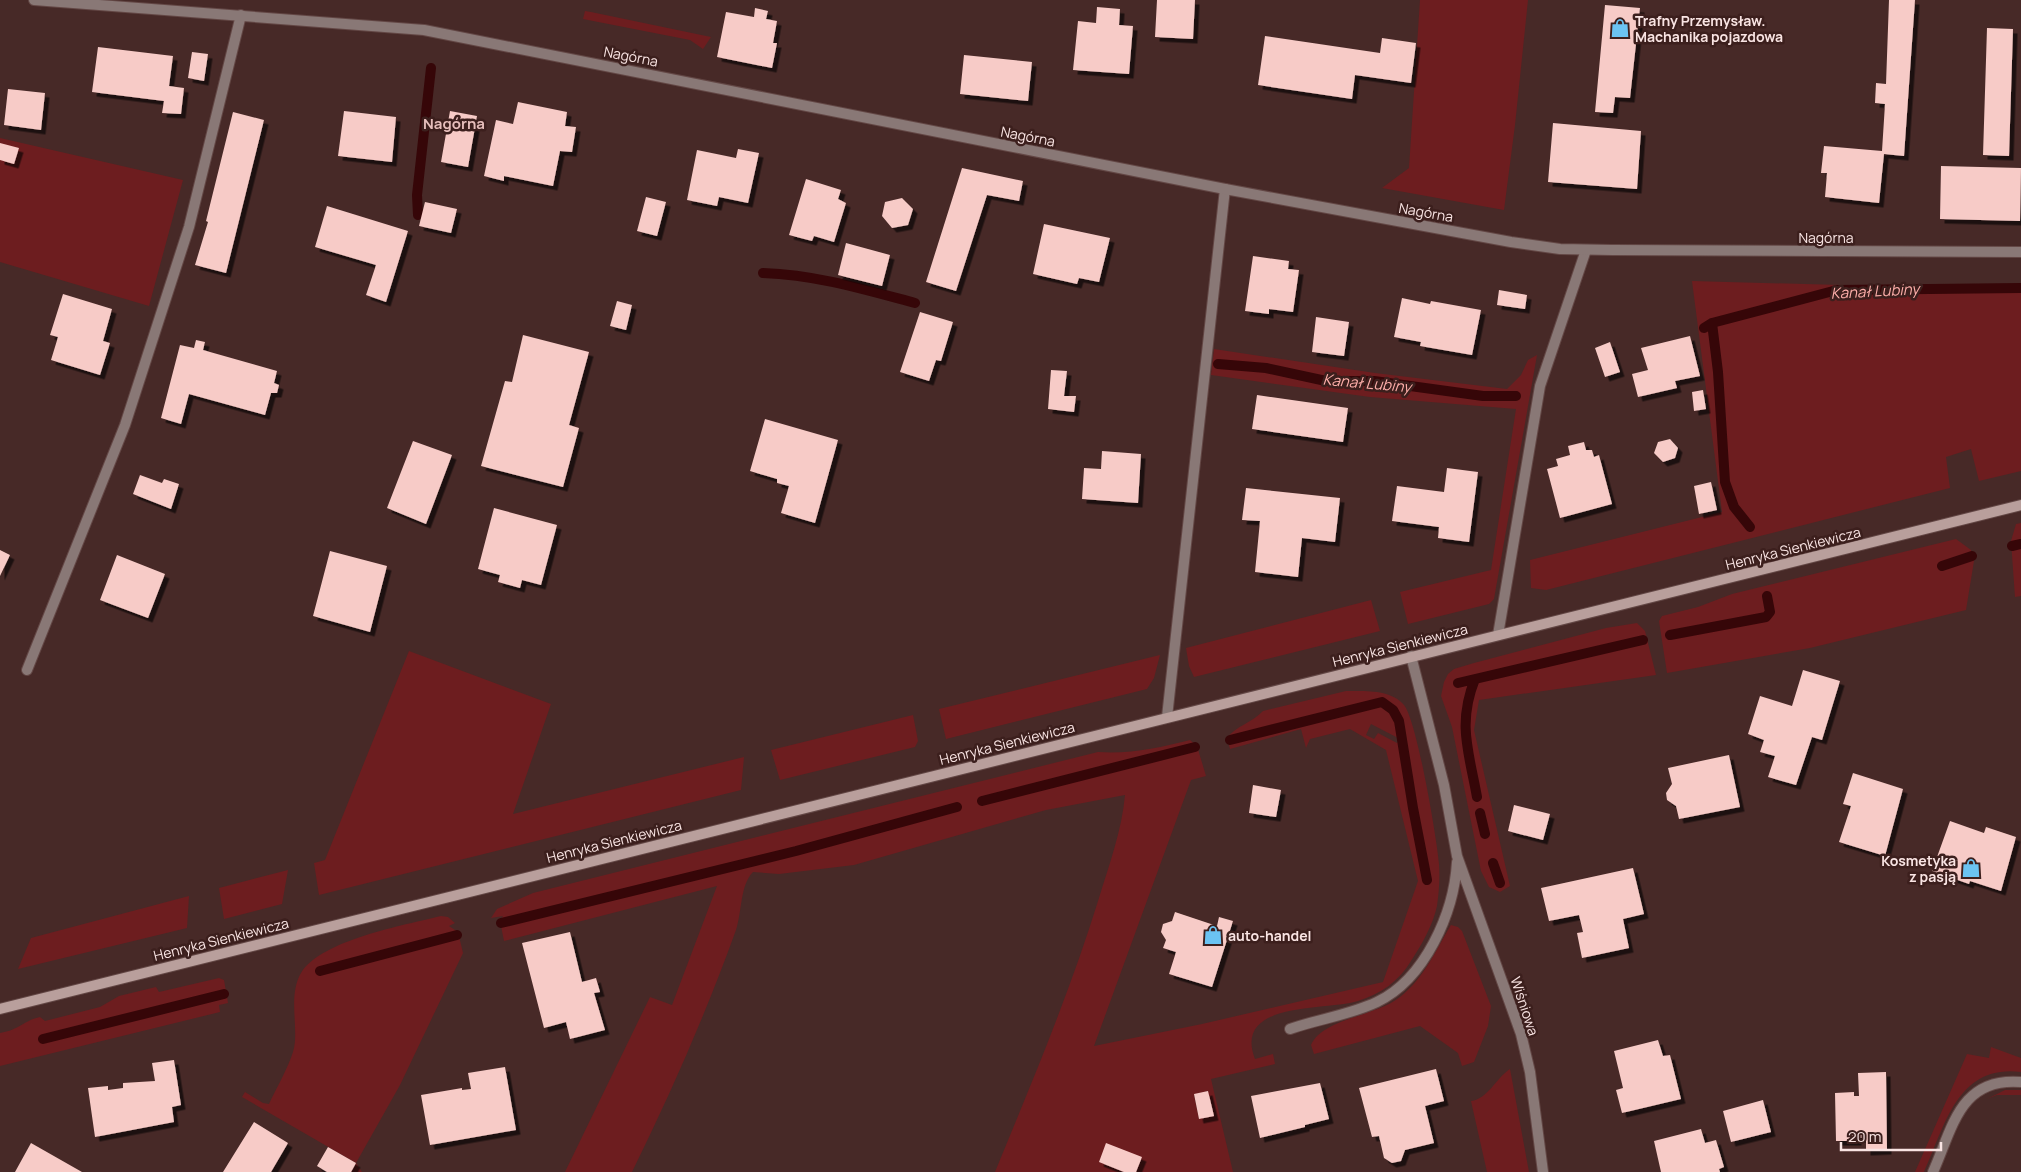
<svg xmlns="http://www.w3.org/2000/svg" width="2021" height="1172" viewBox="0 0 2021 1172" font-family="Manrope,sans-serif">
	<defs>
		<filter id="shadow"><feDropShadow dx="4.5" dy="4.5" stdDeviation="0" flood-color="#0009"/></filter>
	</defs>
	<rect width="100%" height="100%" fill="#472927"/>
	<path fill="#6d1d1f" fill-rule="evenodd" d="M 1420,0 L 1528,0 L 1515,125 L 1504,210 L 1382,188 L 1409,168 Z
		M 585,11 L 591,12 L 711,37 L 703,49 L 690,40 L 583,19 Z
		M 0,138 L 183,180 L 149,306 L 0,262 Z
		M 1692,281 L 2021,290 L 2021,471 L 1979,481 L 1971,449 L 1946,457 L 1950,488 L 1546,590 L 1531,588 L 1530,560 L 1722,512 Z
		M 1214,349 L 1375,373 L 1507,389 L 1521,375 L 1528,360 L 1537,355 L 1494,599 L 1489,604 L 1408,624 L 1400,592 L 1491,570 L 1516,409 L 1370,397 L 1211,375 Z
		M 2021,523 L 2021,596 L 2015,597 L 2011,541 L 2016,524 Z
		M 1956,539 L 1971,550 L 1974,561 L 1966,610 L 1810,648 L 1667,673 L 1659,621 L 1662,616 L 1698,607 L 1732,594 Z
		M 1371,600 L 1380,631 L 1194,677 L 1189,666 L 1186,648 Z
		M 1637,623 L 1645,631 L 1656,675 L 1479,700 L 1474,730 L 1510,886 L 1500,892 L 1489,887 L 1481,871 L 1452,727 L 1441,696 L 1444,682 L 1448,674 L 1454,669 L 1474,663 L 1606,628 Z
		M 409,651 L 551,704 L 513,814 L 744,757 L 741,790 L 319,895 L 314,863 L 325,860 Z
		M 1160,655 L 1154,678 L 1147,689 L 946,739 L 939,709 Z
		M 1346,691 C 1364,691 1391,689 1404,705 C 1417,721 1437,839 1439,864 C 1440,878 1439,892 1437,906 C 1433,925 1422,944 1411,961 C 1399,981 1381,994 1358,1001 C 1328,1011 1232,1000 1255,1059 L 1273,1054 L 1275,1064 L 1211,1079 L 1233,1172 L 995,1172 C 1032,1082 1070,992 1099,898 C 1109,865 1122,830 1125,795 L 1046,810 L 854,865 L 779,874 L 753,872 C 740,885 742,912 736,930 C 706,1013 671,1093 632,1172 L 565,1172 L 650,997 L 672,1005 L 717,886 L 504,941 L 500,921 L 503,916 L 491,918 L 497,909 L 533,893 L 1098,752 C 1131,754 1159,748 1190,740 L 1197,746 L 1206,776 L 1191,780 L 1094,1046 L 1202,1024 L 1383,982 L 1418,881 L 1386,750 L 1350,729 L 1310,739 L 1306,748 L 1301,729 L 1230,749 L 1227,738 C 1236,726 1253,722 1263,711 ZM 1371,724 L 1400,739 L 1397,743 L 1378,733 L 1374,739 L 1366,735 ZM 1208,1091 L 1199,1119 L 1194,1095 Z
		M 913,715 L 918,741 L 915,747 L 780,780 L 771,750 Z
		M 288,870 L 282,904 L 224,919 L 219,888 Z
		M 189,896 L 187,928 L 18,969 L 31,938 Z
		M 441,916 L 448,917 L 455,923 L 449,926 L 458,932 L 463,953 L 400,1085 L 356,1163 L 362,1172 L 351,1172 L 356,1163 L 242,1097 L 245,1092 L 263,1103 L 269,1104 C 276,1089 288,1068 293,1052 C 300,1030 287,997 301,973 C 321,940 405,925 441,916 Z
		M 1451,925 L 1458,927 L 1462,931 L 1491,1006 L 1488,1026 L 1474,1062 L 1462,1066 L 1458,1053 L 1420,1026 L 1314,1054 L 1311,1045 C 1323,1018 1377,1016 1400,997 C 1425,977 1435,951 1451,925 Z
		M 219,978 L 224,980 L 228,1003 L 219,1005 L 220,1012 L 0,1066 L 0,1033 C 19,1030 25,1020 40,1017 L 45,1021 L 100,1007 L 119,996 L 156,987 L 159,992 Z
		M 1991,1047 L 2021,1058 L 2021,1072 C 1957,1064 1945,1126 1924,1172 L 1915,1172 L 1967,1054 L 1989,1058 Z
		M 1510,1069 L 1529,1172 L 1487,1172 L 1471,1101 C 1488,1099 1496,1078 1510,1069 Z
		M 2005,1090 L 2021,1090 L 2021,1095 L 1997,1095 L 1987,1099 Z"/>
	<g fill="none" stroke-linecap="round" stroke-linejoin="round">
		<path stroke="#360608" stroke-width="10" d="M 418,215 L 417,195 L 431,68
			M 763,273 C 817,275 863,289 915,303
			M 1712,323 L 1718,372 L 1725,482 L 1734,507 L 1750,527
			M 1704,328 L 1712,323 L 1837,290 L 2021,288
			M 1218,364 L 1266,368 L 1326,381 L 1374,381 L 1483,396 L 1516,396
			M 2012,546 L 2021,544
			M 1942,566 L 1972,556
			M 1670,635 L 1766,617 L 1770,612 L 1767,596
			M 1475,679 C 1457,724 1469,752 1477,797
			M 1458,683 L 1643,640
			M 1230,740 L 1382,702 L 1393,710 L 1399,721 L 1413,808 L 1427,880
			M 982,801 L 1195,747
			M 1480,813 L 1485,834
			M 1493,863 L 1500,883
			M 501,923 L 796,851 L 957,807
			M 320,971 L 457,935
			M 43,1039 L 224,994"/>
	</g>
	<path fill="#f7cbc7" filter="url(#shadow)" d="M 1157,0 L 1195,0 L 1193,39 L 1155,37 Z
		M 1889,0 L 1915,0 L 1904,156 L 1884,154 L 1879,203 L 1825,197 L 1827,173 L 1821,173 L 1824,146 L 1882,151 L 1885,104 L 1875,103 L 1876,83 L 1886,84 Z
		M 1605,5 L 1640,8 L 1630,98 L 1615,97 L 1613,113 L 1595,112 Z
		M 1097,7 L 1120,9 L 1119,25 L 1133,26 L 1129,74 L 1073,70 L 1078,21 L 1096,23 Z
		M 755,8 L 768,11 L 766,19 L 777,21 L 773,43 L 777,43 L 772,68 L 717,57 L 726,12 L 754,17 Z
		M 1987,28 L 2013,29 L 2009,156 L 1983,155 Z
		M 1265,36 L 1380,53 L 1382,38 L 1416,43 L 1411,83 L 1355,75 L 1352,99 L 1258,85 Z
		M 98,47 L 173,56 L 169,86 L 184,88 L 181,114 L 162,113 L 164,101 L 92,92 Z
		M 192,52 L 208,54 L 204,81 L 188,78 Z
		M 964,55 L 1032,62 L 1028,101 L 960,94 Z
		M 8,89 L 45,93 L 41,130 L 4,125 Z
		M 518,102 L 567,112 L 565,126 L 576,127 L 572,152 L 560,151 L 553,186 L 504,176 L 504,181 L 484,176 L 496,120 L 513,124 Z
		M 344,111 L 396,117 L 392,162 L 338,156 Z
		M 450,111 L 477,116 L 468,167 L 441,162 Z
		M 233,112 L 264,120 L 226,273 L 195,265 L 208,222 L 206,221 Z
		M 1553,123 L 1641,131 L 1637,189 L 1548,182 Z
		M 0,143 L 19,148 L 14,164 L 0,160 Z
		M 738,149 L 759,153 L 748,203 L 719,197 L 717,206 L 687,200 L 697,150 L 736,158 Z
		M 1941,166 L 2021,168 L 2020,221 L 1940,219 Z
		M 962,168 L 1023,181 L 1019,201 L 987,195 L 956,291 L 926,282 Z
		M 806,179 L 841,190 L 838,199 L 846,203 L 834,242 L 814,236 L 812,241 L 789,235 Z
		M 646,197 L 666,202 L 657,236 L 637,231 Z
		M 902,198 L 913,209 L 908,225 L 892,228 L 882,216 L 885,202 Z
		M 425,202 L 457,209 L 451,233 L 419,226 Z
		M 327,206 L 408,231 L 386,302 L 366,295 L 376,265 L 315,247 Z
		M 1044,224 L 1110,238 L 1099,282 L 1079,278 L 1077,284 L 1033,274 Z
		M 846,243 L 890,255 L 882,286 L 838,275 Z
		M 1253,256 L 1289,261 L 1288,269 L 1299,270 L 1293,312 L 1269,309 L 1269,314 L 1245,311 Z
		M 1499,290 L 1527,295 L 1525,309 L 1497,305 Z
		M 63,294 L 112,309 L 103,341 L 110,343 L 100,375 L 51,360 L 58,337 L 50,335 Z
		M 1402,298 L 1430,304 L 1431,301 L 1481,310 L 1472,355 L 1420,346 L 1421,342 L 1394,337 Z
		M 617,301 L 632,305 L 626,330 L 610,326 Z
		M 920,312 L 953,322 L 941,361 L 936,360 L 929,381 L 900,372 Z
		M 1316,317 L 1349,322 L 1344,356 L 1312,352 Z
		M 523,335 L 589,352 L 569,425 L 579,428 L 563,487 L 481,466 L 505,381 L 512,382 Z
		M 1690,336 L 1700,376 L 1675,381 L 1677,388 L 1638,397 L 1632,374 L 1648,370 L 1641,348 Z
		M 196,340 L 205,342 L 203,350 L 277,371 L 274,383 L 279,385 L 277,393 L 271,393 L 265,415 L 189,394 L 181,424 L 161,418 L 180,345 L 194,348 Z
		M 1610,342 L 1620,372 L 1605,377 L 1595,348 Z
		M 1051,370 L 1067,371 L 1064,396 L 1076,396 L 1074,412 L 1048,409 Z
		M 1703,390 L 1706,409 L 1694,411 L 1692,392 Z
		M 1257,395 L 1348,408 L 1343,442 L 1252,429 Z
		M 765,419 L 838,440 L 815,523 L 781,513 L 789,486 L 777,483 L 777,479 L 750,471 Z
		M 1670,439 L 1678,448 L 1675,458 L 1663,462 L 1654,453 L 1658,442 Z
		M 413,441 L 452,455 L 426,524 L 387,508 Z
		M 1584,442 L 1586,450 L 1592,450 L 1594,457 L 1599,455 L 1612,504 L 1560,518 L 1547,469 L 1558,466 L 1556,459 L 1570,455 L 1568,446 Z
		M 1102,451 L 1141,454 L 1138,503 L 1082,499 L 1084,468 L 1101,469 Z
		M 1447,468 L 1478,472 L 1469,542 L 1438,538 L 1439,527 L 1392,521 L 1397,486 L 1444,492 Z
		M 140,475 L 162,483 L 164,479 L 179,484 L 171,509 L 133,494 Z
		M 1711,482 L 1717,510 L 1699,514 L 1694,486 Z
		M 1246,488 L 1340,498 L 1335,542 L 1302,538 L 1298,577 L 1255,572 L 1260,521 L 1242,520 Z
		M 494,508 L 557,525 L 541,585 L 522,580 L 520,588 L 498,582 L 500,575 L 478,569 Z
		M 0,550 L 10,555 L 0,576 Z
		M 330,551 L 387,566 L 370,632 L 313,616 Z
		M 117,555 L 165,574 L 148,618 L 100,600 Z
		M 1803,670 L 1840,681 L 1822,740 L 1812,737 L 1796,785 L 1768,777 L 1775,756 L 1760,752 L 1764,740 L 1748,734 L 1760,696 L 1792,706 Z
		M 1729,755 L 1740,807 L 1679,819 L 1676,806 L 1667,800 L 1666,793 L 1672,784 L 1668,768 Z
		M 1853,773 L 1903,789 L 1885,856 L 1839,842 L 1851,806 L 1843,804 Z
		M 1253,785 L 1281,790 L 1276,817 L 1249,813 Z
		M 1514,805 L 1550,814 L 1543,840 L 1508,831 Z
		M 1950,821 L 1984,833 L 1986,827 L 2016,837 L 2001,891 L 1970,881 L 1969,884 L 1932,871 Z
		M 1633,868 L 1644,914 L 1623,919 L 1629,948 L 1582,958 L 1577,933 L 1583,932 L 1579,915 L 1549,921 L 1541,888 Z
		M 1175,912 L 1217,926 L 1219,917 L 1233,921 L 1212,987 L 1169,974 L 1176,952 L 1163,948 L 1166,940 L 1161,932 L 1163,924 L 1172,921 Z
		M 570,932 L 582,982 L 596,978 L 600,992 L 594,993 L 605,1030 L 570,1039 L 566,1022 L 544,1028 L 522,943 Z
		M 1658,1040 L 1663,1056 L 1670,1055 L 1681,1099 L 1622,1113 L 1616,1090 L 1623,1088 L 1614,1051 Z
		M 174,1060 L 181,1105 L 172,1107 L 174,1122 L 95,1137 L 88,1088 L 108,1086 L 108,1090 L 123,1088 L 123,1083 L 155,1081 L 152,1063 Z
		M 505,1067 L 516,1130 L 430,1145 L 421,1095 L 462,1088 L 462,1090 L 471,1089 L 468,1073 Z
		M 1436,1069 L 1444,1101 L 1425,1106 L 1434,1143 L 1405,1150 L 1401,1161 L 1392,1163 L 1384,1158 L 1379,1136 L 1372,1137 L 1359,1088 Z
		M 1886,1072 L 1887,1150 L 1866,1151 L 1866,1138 L 1857,1138 L 1857,1141 L 1836,1141 L 1835,1093 L 1854,1092 L 1854,1096 L 1859,1096 L 1858,1073 Z
		M 1320,1083 L 1329,1119 L 1305,1125 L 1305,1127 L 1260,1138 L 1251,1096 Z
		M 1208,1091 L 1214,1116 L 1199,1119 L 1194,1094 Z
		M 1763,1100 L 1771,1132 L 1731,1142 L 1723,1111 Z
		M 254,1122 L 288,1143 L 271,1172 L 223,1172 Z
		M 1701,1129 L 1705,1143 L 1716,1140 L 1724,1167 L 1719,1169 L 1720,1172 L 1661,1172 L 1654,1141 Z
		M 31,1143 L 82,1172 L 15,1172 Z
		M 1106,1143 L 1142,1157 L 1136,1172 L 1124,1172 L 1099,1162 Z
		M 328,1147 L 356,1163 L 351,1172 L 327,1172 L 317,1166 Z"/>
	<g fill="none" stroke-linecap="round" stroke-linejoin="round">
		<g stroke="#634745" stroke-width="12">
			<path id="lane" d="M 1498,635 L 1540,386 L 1586,250
				M 27,670 L 125,425 L 189,227 L 241,15
				M 1167,717 L 1225,189"/>
		</g>
		<g stroke="#634745" stroke-width="12">
			<path id="street" d="M 34,0 L 424,30 L 1225,189 L 1511,242 L 1560,249 L 1612,250 L 2021,252
				M 1411,656 L 1444,785 L 1457,856 L 1521,1034 L 1530,1072 L 1543,1172
				M 1290,1029 C 1318,1019 1350,1015 1377,1002 C 1425,979 1454,913 1457,862
				M 1933,1172 C 1953,1127 1960,1077 2021,1082"/>
		</g>
		<g stroke="#634745" stroke-width="12">
			<path id="secondary" d="M 0,1009 L 2021,505"/>
		</g>
		<use href="#lane" stroke="#897876" stroke-width="10"/>
		<use href="#street" stroke="#897876" stroke-width="10"/>
		<use href="#secondary" stroke="#b99f9c" stroke-width="10"/>
	</g>
	<defs>
		<g id="shop-bare" transform="scale(1.5)"><path d="M-5-2.5h2.3a2.7 3.5 0 0 1 5.4 0H5L5.5 6h-11ZM-1.5-2.5h3a1.5 2.3 0 0 0-3 0Z" fill="#6bc3f2" stroke="#3c1f1d" stroke-width="2.5" paint-order="stroke"/></g>
	</defs>
	<g fill-rule="evenodd">
		<use href="#shop-bare" x="1620" y="28"/>
		<use href="#shop-bare" x="1971" y="868"/>
		<use href="#shop-bare" x="1213" y="935"/>
	</g>
	<g text-anchor="middle" dominant-baseline="central" stroke-width="5" stroke-linejoin="round" paint-order="stroke">
		<g font-size="14" font-weight="bold" fill="#f9e4e3" stroke="#3c1f1d" text-anchor="start">
			<text x="1635" y="20">Trafny Przemysław.<tspan x="1635" dy="16">Machanika pojazdowa</tspan></text>
			<text x="1956" y="860" text-anchor="end">Kosmetyka<tspan x="1956" dy="16">z pasją</tspan></text>
			<text x="1228" y="935">auto-handel</text>
		</g>
		<g font-size="14" fill="#f9e4e3" stroke="#3c1f1d">
			<text transform="translate(631 56) rotate(11)">Nagórna</text>
			<text transform="translate(1028 136) rotate(11)">Nagórna</text>
			<text transform="translate(1426 212) rotate(10)">Nagórna</text>
			<text x="1826" y="237">Nagórna</text>
			<text transform="translate(1793 548) rotate(-14)">Henryka Sienkiewicza</text>
			<text transform="translate(1400 645) rotate(-14)">Henryka Sienkiewicza</text>
			<text transform="translate(1007 743) rotate(-14)">Henryka Sienkiewicza</text>
			<text transform="translate(614 841) rotate(-14)">Henryka Sienkiewicza</text>
			<text transform="translate(221 939) rotate(-14)">Henryka Sienkiewicza</text>
			<text transform="translate(1525 1006) rotate(72)">Wiśniowa</text>
		</g>
		<g font-size="15" font-weight="bold" fill="#e6bebb" stroke="#3c1f1d">
			<text x="454" y="123">Nagórna</text>
		</g>
		<g font-size="15" font-style="italic" fill="#feafaa" stroke="#3c1f1d">
			<text transform="translate(1875 291) rotate(-3)">Kanał Lubiny</text>
			<text transform="translate(1367 383) rotate(5)">Kanał Lubiny</text>
		</g>
	</g>
	<path d="M1841 1142v8h100v-8" fill="none" stroke="#f9e4e3" stroke-width="2.5"/>
	<text x="1848" y="1142" font-size="15" fill="#f9e4e3" stroke="#3c1f1d" stroke-width="4" paint-order="stroke">20 m</text>
</svg>
